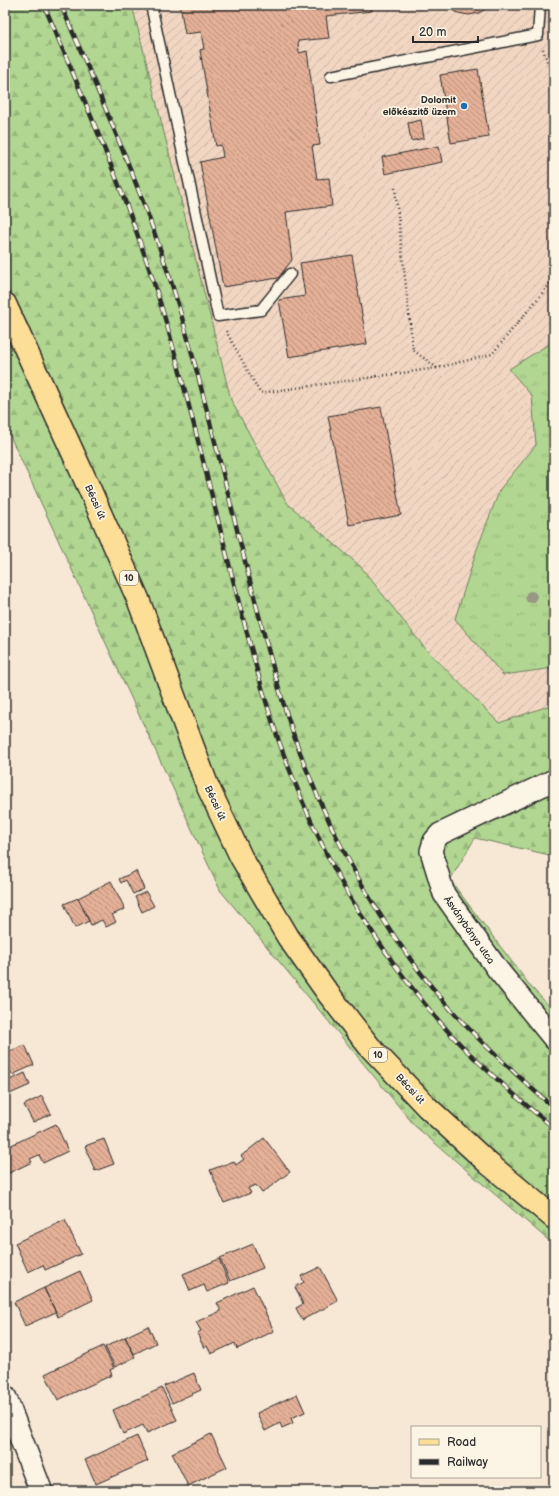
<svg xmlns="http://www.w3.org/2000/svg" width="559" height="1496" viewBox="0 0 559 1496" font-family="'Balsamiq Sans',sans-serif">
	<defs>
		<pattern id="industrial-furrows" width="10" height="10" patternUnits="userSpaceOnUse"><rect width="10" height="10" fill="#f1d6c2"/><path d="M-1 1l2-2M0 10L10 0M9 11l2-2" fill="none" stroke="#cfb8a7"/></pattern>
		<pattern id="grass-tufts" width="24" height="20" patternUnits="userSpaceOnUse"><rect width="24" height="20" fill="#b1d691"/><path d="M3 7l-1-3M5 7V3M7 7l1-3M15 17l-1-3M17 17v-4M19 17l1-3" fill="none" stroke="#98b87d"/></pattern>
		<pattern id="forest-firs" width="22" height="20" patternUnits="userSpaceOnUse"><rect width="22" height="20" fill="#b1d691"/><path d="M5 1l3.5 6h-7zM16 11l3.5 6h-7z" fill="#98b87d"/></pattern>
		<pattern id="building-back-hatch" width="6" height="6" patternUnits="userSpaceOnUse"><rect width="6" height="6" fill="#e4b097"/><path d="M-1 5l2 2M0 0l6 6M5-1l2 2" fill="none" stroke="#b98f7b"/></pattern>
	</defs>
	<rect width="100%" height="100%" fill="#f7e7d5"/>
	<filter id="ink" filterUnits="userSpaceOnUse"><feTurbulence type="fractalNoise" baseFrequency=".025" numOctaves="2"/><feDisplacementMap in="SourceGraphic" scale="8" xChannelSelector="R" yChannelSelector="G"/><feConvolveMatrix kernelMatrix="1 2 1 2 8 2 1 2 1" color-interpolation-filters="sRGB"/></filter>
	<g filter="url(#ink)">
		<path fill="url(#industrial-furrows)" d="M 132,5 L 554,5 L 554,704 L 499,723 L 424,647 L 361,567 L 287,503 L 231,400 Z"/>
		<path fill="url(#grass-tufts)" stroke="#6e805e" d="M 554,341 L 554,668 L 503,675 L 455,619 L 477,549 L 500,489 L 536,445 L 532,396 L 509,369 Z"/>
		<path fill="url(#forest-firs)" stroke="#6e805e" d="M 5,5 L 132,5 L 231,400 L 287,503 L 361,567 L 424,647 L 499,723 L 554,704 L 554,856 L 475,838 L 450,880 L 531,987 L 554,1011 L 554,1245 L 415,1126 L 220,890 L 5,425 Z"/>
		<path fill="url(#building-back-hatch)" stroke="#2b2b2b" d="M 180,5 L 371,5 L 372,11 L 326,16 L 329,38 L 298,41 L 299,53 L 307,51 L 320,145 L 312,146 L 317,179 L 329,178 L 332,206 L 286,212 L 292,260 L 278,278 L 223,287 L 200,162 L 223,157 L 221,145 L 216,146 L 200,50 L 204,49 L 201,32 L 185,34 Z
			M 445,5 L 492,5 L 479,13 L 469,15 L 458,13 Z
			M 478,69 L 489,137 L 451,143 L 440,75 Z
			M 421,120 L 424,138 L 411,141 L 408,123 Z
			M 439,146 L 442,162 L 385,174 L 382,157 Z
			M 352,255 L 367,344 L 289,357 L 279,300 L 305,296 L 300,263 Z
			M 381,407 L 401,515 L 349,525 L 328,416 Z
			M 136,871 L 144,889 L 133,894 L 126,880 L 121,883 L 119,879 Z
			M 111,881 L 125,909 L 112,915 L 116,922 L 106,927 L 102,920 L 91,925 L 78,898 Z
			M 146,892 L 154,906 L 142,912 L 135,897 Z
			M 78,898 L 89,921 L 75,928 L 64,904 Z
			M 25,1045 L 34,1065 L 12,1075 L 5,1058 L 5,1053 Z
			M 25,1073 L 30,1085 L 5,1096 L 5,1082 Z
			M 42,1096 L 51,1114 L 33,1122 L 24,1105 Z
			M 5,1116 L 10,1127 L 5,1130 Z
			M 56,1124 L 68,1151 L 43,1163 L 39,1155 L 30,1159 L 32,1162 L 5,1175 L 5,1148 Z
			M 264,1138 L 290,1172 L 262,1193 L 256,1185 L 248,1188 L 251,1193 L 224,1203 L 210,1170 L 234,1161 L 236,1165 L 244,1159 L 241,1156 Z
			M 104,1139 L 114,1164 L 95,1171 L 85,1146 Z
			M 65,1220 L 81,1254 L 45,1270 L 43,1265 L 28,1272 L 15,1243 Z
			M 253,1244 L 263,1268 L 230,1281 L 220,1258 Z
			M 219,1259 L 229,1283 L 207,1292 L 204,1285 L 190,1291 L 183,1274 Z
			M 320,1267 L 338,1301 L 302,1320 L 296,1308 L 303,1304 L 295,1287 L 304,1282 L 301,1276 Z
			M 80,1271 L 93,1300 L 58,1317 L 44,1288 Z
			M 253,1286 L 274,1331 L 237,1349 L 235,1343 L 211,1354 L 207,1346 L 204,1348 L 197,1333 L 201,1331 L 196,1322 L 221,1311 L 217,1303 Z
			M 44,1288 L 56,1312 L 25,1326 L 14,1302 Z
			M 148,1326 L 156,1343 L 134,1354 L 125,1337 Z
			M 125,1337 L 135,1357 L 115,1367 L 105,1347 Z
			M 103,1346 L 114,1368 L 110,1370 L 112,1375 L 58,1400 L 45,1374 Z
			M 194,1373 L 201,1390 L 172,1403 L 164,1386 Z
			M 162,1388 L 177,1420 L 147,1433 L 143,1425 L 123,1434 L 113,1410 Z
			M 297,1394 L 305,1412 L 291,1418 L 293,1423 L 282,1428 L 280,1423 L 265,1431 L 257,1413 Z
			M 211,1434 L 227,1467 L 188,1486 L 172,1453 Z
			M 137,1436 L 148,1461 L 96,1484 L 85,1460 Z"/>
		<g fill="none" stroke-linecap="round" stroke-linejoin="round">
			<g stroke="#2b2b2b" stroke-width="13">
				<path id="lane" d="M 151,5 L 218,316 L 261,310 L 290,274
					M 331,76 L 538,35 L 540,5"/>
			</g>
			<g stroke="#2b2b2b" stroke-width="24">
				<path id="street" d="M 554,780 L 440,834 L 434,841 L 431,851 L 444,894 L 498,970 L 554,1039"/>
			</g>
			<g stroke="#2b2b2b" stroke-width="25">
				<path id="secondary" d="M 5,1397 L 41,1491"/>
			</g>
			<g stroke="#2b2b2b" stroke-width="25">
				<path id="primary" d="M 5,304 L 90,490 L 138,599 L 207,785 L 241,857 L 288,937 L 327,992 L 369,1046 L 427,1107 L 489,1164 L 554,1218"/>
			</g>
			<path stroke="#2b2b2b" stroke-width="2.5" stroke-dasharray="1 3" stroke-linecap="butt" d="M 543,49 L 554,82
				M 395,188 L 413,350 L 437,368 L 492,354 L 554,279
				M 226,331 L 260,393 L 437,368"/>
			<use href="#lane" stroke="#fcf5e5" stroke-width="10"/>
			<use href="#street" stroke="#fcf5e5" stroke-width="21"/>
			<use href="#secondary" stroke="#fcf5e5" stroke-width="22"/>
			<use href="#primary" stroke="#fcde96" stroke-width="22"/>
			<g stroke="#2b2b2b" stroke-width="4.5">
				<path id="rail" d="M 44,5 C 89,111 136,217 168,329 C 196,426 218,524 244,622 C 258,674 272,728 293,778 C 306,811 321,844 338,876 C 353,905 373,933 392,961 C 415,993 440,1025 469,1053 C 496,1079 524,1104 554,1128
					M 61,5 C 106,109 152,213 183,321 C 210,416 232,513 257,608 C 272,664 286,720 308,773 C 347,870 406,968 481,1041 C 491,1051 502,1061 512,1070 C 526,1083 539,1096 554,1107"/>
			</g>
			<use href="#rail" stroke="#fcf5e5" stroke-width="3" stroke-dasharray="9" stroke-linecap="butt"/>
		</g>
		<circle fill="#999785" cx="531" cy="597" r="6"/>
	</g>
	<circle fill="#1f6fb2" stroke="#fcf5e5" stroke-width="1.5" cx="464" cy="106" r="4"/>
	<g text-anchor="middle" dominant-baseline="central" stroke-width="3.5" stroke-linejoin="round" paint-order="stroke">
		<g fill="#fcf5e5" stroke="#6a6863" stroke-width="1">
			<rect x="120" y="571" width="18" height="14" rx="3"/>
			<rect x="369" y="1048" width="18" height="14" rx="3"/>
		</g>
		<g font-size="9" font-weight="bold" fill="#2b2b2b">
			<text x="129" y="578">10</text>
			<text x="378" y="1055">10</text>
		</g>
		<g font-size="10" font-weight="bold" fill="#2b2b2b" stroke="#fcf5e5" text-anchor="end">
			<text x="456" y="100">Dolomit<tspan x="456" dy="12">előkészitő üzem</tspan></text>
		</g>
		<g font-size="10" fill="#2b2b2b" stroke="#fcf5e5">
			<text transform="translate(95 502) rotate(66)">Bécsi út</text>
			<text transform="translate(215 803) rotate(65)">Bécsi út</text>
			<text transform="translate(469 930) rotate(55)">Ásványbánya utca</text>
			<text transform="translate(410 1089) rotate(47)">Bécsi út</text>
		</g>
	</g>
	<rect width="559" height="1496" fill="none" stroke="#fcf5e5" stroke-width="20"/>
	<rect x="10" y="10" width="539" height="1476" fill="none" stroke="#2b2b2b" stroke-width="1.5" filter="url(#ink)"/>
	<rect x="411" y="1426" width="130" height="52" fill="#fcf5e5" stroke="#a8a49b"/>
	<rect x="419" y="1439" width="20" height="6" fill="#fcde96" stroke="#a8a49b"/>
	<text x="447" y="1446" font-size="12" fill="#2b2b2b">Road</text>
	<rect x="419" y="1459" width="20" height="6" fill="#2b2b2b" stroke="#a8a49b"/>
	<text x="447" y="1466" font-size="12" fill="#2b2b2b">Railway</text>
	<path d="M413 36v6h65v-6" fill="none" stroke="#2b2b2b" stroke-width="2"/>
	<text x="419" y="36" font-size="12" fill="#2b2b2b" stroke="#fcf5e5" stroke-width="3" paint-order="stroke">20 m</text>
</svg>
